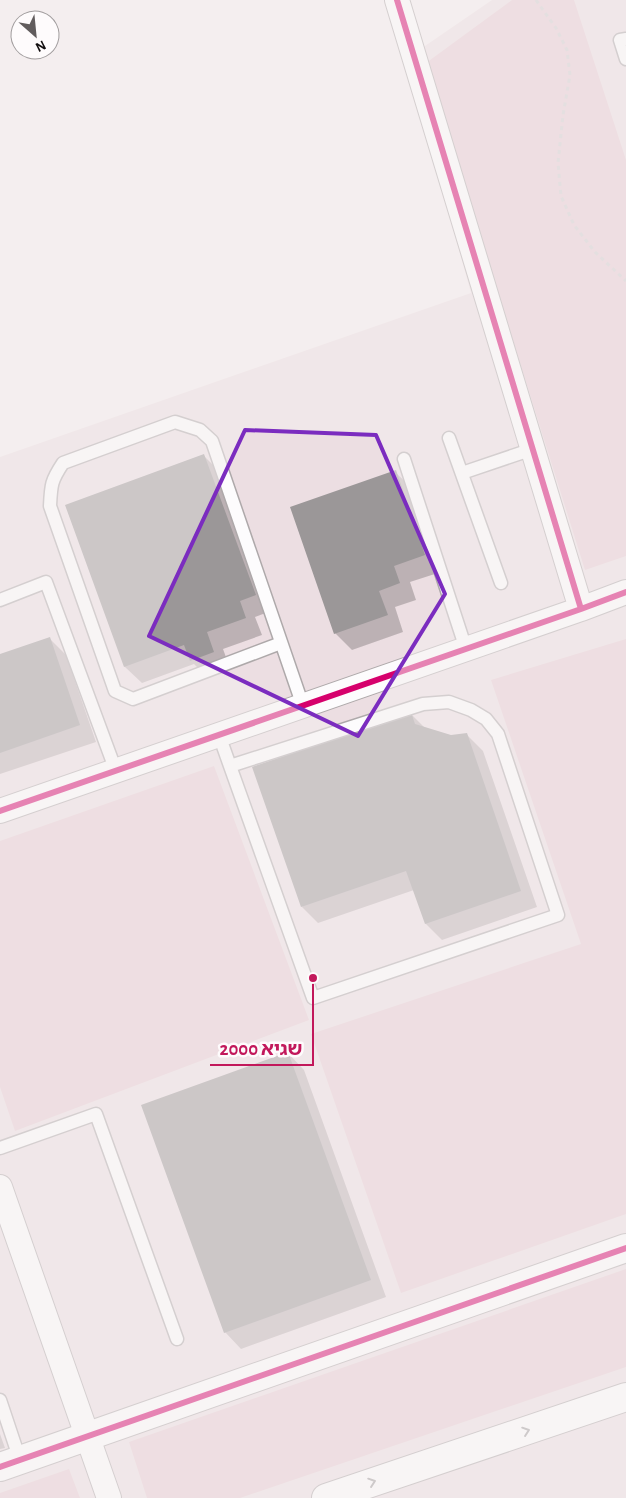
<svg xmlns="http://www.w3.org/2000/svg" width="626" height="1498" viewBox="0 0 626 1498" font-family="'Alegreya Sans','Noto Sans Hebrew',sans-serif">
	<rect width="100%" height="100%" fill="#f4eeef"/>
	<path fill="#ecdee2" d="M 492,0 L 626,0 L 626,1498 L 0,1498 L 0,457 L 471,293 L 406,59 Z"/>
	<path fill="#e6cbd2" d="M 512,0 L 574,0 L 626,160 L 626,556 L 585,570 L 426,63 Z
		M 626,639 L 626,1214 L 401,1293 L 311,1034 L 581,944 L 491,680 Z
		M 214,766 L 309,1020 L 15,1131 L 0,1087 L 0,841 Z
		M 626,1269 L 626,1367 L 240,1498 L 147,1498 L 129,1442 Z
		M 69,1469 L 80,1498 L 0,1498 L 0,1493 Z"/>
	<path fill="#0003" d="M 203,455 L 220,472 L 271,611 L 255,617 L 262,635 L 223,649 L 230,668 L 207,677 L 194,664 L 142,683 L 125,667 L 66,506 Z
		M 395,472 L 412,488 L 441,572 L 410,582 L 416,600 L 395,607 L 403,632 L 352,650 L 335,633 Z
		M 50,639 L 66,655 L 96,742 L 0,774 L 0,656 Z
		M 410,713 L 425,728 L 451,736 L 467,735 L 483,751 L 537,907 L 442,940 L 426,924 L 414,890 L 318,923 L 302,907 Z
		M 288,1053 L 304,1070 L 386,1297 L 241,1349 L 225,1332 Z
		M 0,1434 L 5,1448 L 0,1449 Z"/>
	<path fill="#9b9798" d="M 204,454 L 256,595 L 240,601 L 246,618 L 207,632 L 214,652 L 190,661 L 184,645 L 124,667 L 65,505 Z
		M 396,470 L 425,555 L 394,566 L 400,583 L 379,591 L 388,615 L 334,634 L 290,507 Z
		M 50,637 L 80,725 L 0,753 L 0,654 Z
		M 411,712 L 415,724 L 451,735 L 467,733 L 521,891 L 425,924 L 406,871 L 301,907 L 252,767 Z
		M 288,1052 L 371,1280 L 224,1333 L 141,1105 Z"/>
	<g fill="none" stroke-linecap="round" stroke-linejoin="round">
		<g stroke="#aea9aa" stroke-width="15">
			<path id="service" d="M 626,39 L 620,40 L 626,59
				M 449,438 L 501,583
				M 404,459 L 466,649
				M 462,473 L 533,449
				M 0,600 L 46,582 L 116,771
				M 281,643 L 133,699 L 115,691 L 50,506 C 51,485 51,481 63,463 L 175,422 L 200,430 L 212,441 L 303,706
				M 219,735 L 230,766 L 313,998 L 558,915 L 498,734 L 486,719 L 471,710 L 449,702 L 423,704 L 230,766
				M 0,1148 L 96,1114 L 177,1339
				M 0,1400 L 20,1460"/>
		</g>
		<g stroke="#aea9aa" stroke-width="26">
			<path id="minor" d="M 397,0 L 581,609
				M 0,811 L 581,609 L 626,592
				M 0,1187 L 109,1498"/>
		</g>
		<g stroke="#aea9aa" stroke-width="30">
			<path id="tertiary" d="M 0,1467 L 626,1248
				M 326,1498 L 626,1397"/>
		</g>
		<path stroke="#d0cdce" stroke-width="3" stroke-dasharray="4 4" stroke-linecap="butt" d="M 536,0 L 556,28 L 567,50 L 570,75 L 563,115 L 558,163 L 561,196 L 574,225 L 595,252 L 626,281"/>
		<use href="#service" stroke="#fdfcfd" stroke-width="12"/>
		<use href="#minor" stroke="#fdfcfd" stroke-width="24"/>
		<use href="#tertiary" stroke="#fdfcfd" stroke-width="28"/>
		<g stroke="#fefbfc" stroke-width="9">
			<path id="cycleway" d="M 397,0 L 581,609
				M 0,811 L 581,609 L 626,592
				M 0,1467 L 626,1248"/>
		</g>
		<use href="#cycleway" stroke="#d6006c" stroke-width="6"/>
	</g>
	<defs><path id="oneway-chevron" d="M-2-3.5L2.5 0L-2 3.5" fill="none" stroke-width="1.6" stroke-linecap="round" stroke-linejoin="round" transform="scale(1.25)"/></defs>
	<g stroke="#9f9d9e">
		<use href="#oneway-chevron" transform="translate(526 1431) rotate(-19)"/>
		<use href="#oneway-chevron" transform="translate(372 1482) rotate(-19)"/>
	</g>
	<path d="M0 0H626V1498H0ZM 245,430 L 376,435 L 445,594 L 358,736 L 149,636 Z" fill="#f4eeef" fill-opacity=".55" fill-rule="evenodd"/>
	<path fill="none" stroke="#7b2cbf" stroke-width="4" stroke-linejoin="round" d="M 245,430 L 376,435 L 445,594 L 358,736 L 149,636 Z"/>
	<path fill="none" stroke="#c2185b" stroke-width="2" d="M313 978L313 1065H210"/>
	<circle fill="#c2185b" stroke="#fefbfc" stroke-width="2" cx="313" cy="978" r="5"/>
	<g font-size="19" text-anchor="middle" font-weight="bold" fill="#c2185b" stroke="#fefbfc" stroke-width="5" stroke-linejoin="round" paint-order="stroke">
		<text x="261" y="1055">שגיא 2000</text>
	</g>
	<g transform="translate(35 35) rotate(153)"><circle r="24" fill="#fefbfc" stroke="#a09c9d"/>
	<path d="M0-4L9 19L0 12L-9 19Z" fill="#615c5d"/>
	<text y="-8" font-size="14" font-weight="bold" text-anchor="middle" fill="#120e0f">N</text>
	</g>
</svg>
